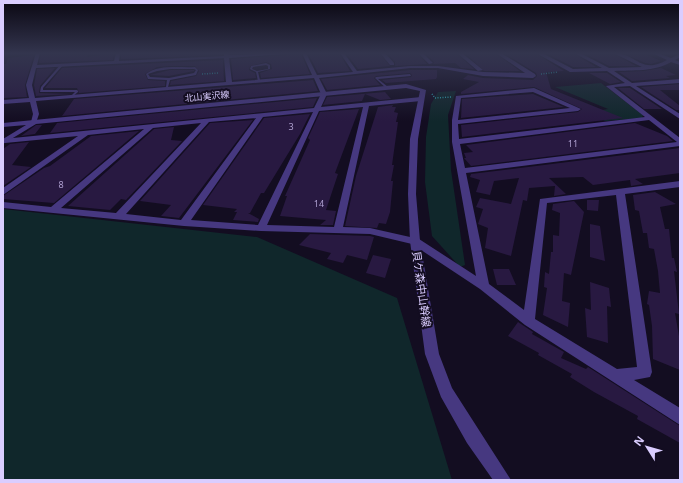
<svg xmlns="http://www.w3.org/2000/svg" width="683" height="483" viewBox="0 0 683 483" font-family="'Noto Sans','Noto Sans JP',sans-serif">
	<rect width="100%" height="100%" fill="#130d21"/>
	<path fill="#10272b" d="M 601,83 L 643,115 L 642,118 L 605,121 L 590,112 L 608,109 L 555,87 Z
		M 456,91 L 448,115 L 451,170 L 465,265 L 460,267 L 432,236 L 425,182 L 426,137 L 431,104 L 438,92 Z
		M 3,209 L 257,237 L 397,298 L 452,480 L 3,480 Z"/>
	<path fill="#281941" d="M 41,53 L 88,53 L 87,57 L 114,53 L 113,60 L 39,63 Z
		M 121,53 L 222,53 L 222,55 L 121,59 Z
		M 308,53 L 339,53 L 350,71 L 318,73 Z
		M 346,53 L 379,53 L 390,66 L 358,69 Z
		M 387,53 L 417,53 L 427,64 L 395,66 L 395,62 Z
		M 425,53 L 456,53 L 474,69 L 461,68 L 455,63 L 433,64 L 434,62 Z
		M 465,53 L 495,53 L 520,71 L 484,71 Z
		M 504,53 L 535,53 L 564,71 L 546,72 L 551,89 L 623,118 L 462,137 L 461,125 L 578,112 L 582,109 L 534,87 L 461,94 L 461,92 L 479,82 L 463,79 L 468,75 L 483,78 L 533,80 L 537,76 L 536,73 Z
		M 546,53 L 573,53 L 596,67 L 573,67 Z
		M 584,53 L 612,53 L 636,66 L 609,66 Z
		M 623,53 L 642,53 L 661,61 L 651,64 L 645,63 Z
		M 301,54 L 310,74 L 261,78 L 260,73 L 272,69 L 271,64 L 266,62 L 250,66 L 249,70 L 255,73 L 256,78 L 233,80 L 231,59 Z
		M 34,55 L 25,85 L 27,97 L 3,98 L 3,64 L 6,64 L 8,58 Z
		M 223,60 L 224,81 L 170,85 L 171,81 L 196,76 L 199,71 L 195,66 L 170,66 L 157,67 L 145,74 L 148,80 L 165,81 L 165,86 L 79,93 L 77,88 L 45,88 L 62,68 Z
		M 55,68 L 40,86 L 39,93 L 71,94 L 36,96 L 34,85 L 37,69 Z
		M 661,68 L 676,75 L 666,76 L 670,78 L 632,81 L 619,72 L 643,71 Z
		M 170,70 L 194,70 L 194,71 L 169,76 L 150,75 Z
		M 410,70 L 437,70 L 437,77 L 436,79 L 386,83 L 382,80 L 411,77 L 412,75 L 410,73 L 376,76 L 374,78 L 380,85 L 327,90 L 321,79 Z
		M 589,73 L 607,73 L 621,82 L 610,84 Z
		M 313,80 L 318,91 L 62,116 L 74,99 Z
		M 680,84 L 680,90 L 660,90 L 680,106 L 680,110 L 676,110 L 641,87 Z
		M 618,88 L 630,88 L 662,109 L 644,109 Z
		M 385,92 L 391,99 L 380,100 L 365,94 L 362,101 L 323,105 L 327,97 Z
		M 533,94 L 564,107 L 461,118 L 462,99 Z
		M 317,98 L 313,107 L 50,133 L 57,123 Z
		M 393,105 L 392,107 L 396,107 L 394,112 L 398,113 L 396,122 L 398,122 L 392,165 L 394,165 L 391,181 L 393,181 L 390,212 L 386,224 L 379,223 L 377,228 L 345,226 L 356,176 L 378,107 Z
		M 359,109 L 335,173 L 338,174 L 326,210 L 336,211 L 333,225 L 320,225 L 326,220 L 280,216 L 287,196 L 285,196 L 310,140 L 308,138 L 320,112 Z
		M 310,114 L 300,134 L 264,193 L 261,193 L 250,213 L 248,213 L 259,219 L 258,222 L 233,220 L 237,212 L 234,212 L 237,209 L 203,205 L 264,118 Z
		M 253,120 L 179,218 L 161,216 L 171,205 L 140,201 L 210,123 Z
		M 635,123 L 667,136 L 673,141 L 471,166 L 464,158 L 466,158 L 464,153 L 473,152 L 466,145 Z
		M 36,125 L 42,125 L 35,134 L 21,136 Z
		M 174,127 L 171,140 L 182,141 L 126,200 L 121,199 L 110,210 L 68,206 L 154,129 Z
		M 139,131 L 54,203 L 3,199 L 3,196 L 44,168 L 50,166 L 91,136 Z
		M 29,142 L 12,165 L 31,167 L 3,186 L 3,149 L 10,144 Z
		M 680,148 L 680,173 L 635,179 L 643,184 L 631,186 L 630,180 L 593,185 L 583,177 L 549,178 L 566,194 L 554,196 L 555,186 L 529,188 L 527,201 L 523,200 L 511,256 L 485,248 L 488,228 L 478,224 L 483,209 L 476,207 L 480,198 L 511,204 L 519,178 L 494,181 L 490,195 L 476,192 L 480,180 L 470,177 L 471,174 Z
		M 655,192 L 676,204 L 660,207 L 665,229 L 669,229 L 672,258 L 674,258 L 677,272 L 674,271 L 679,314 L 675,313 L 680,342 L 680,370 L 653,359 L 652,326 L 649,305 L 647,304 L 649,291 L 660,293 L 658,271 L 654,249 L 649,248 L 647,233 L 643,233 L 639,211 L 635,210 L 633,195 Z
		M 587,200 L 599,200 L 598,211 L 587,210 Z
		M 574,201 L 584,212 L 571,275 L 564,273 L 562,301 L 570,303 L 568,327 L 543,315 L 547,288 L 544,287 L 545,272 L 549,274 L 551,252 L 553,252 L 553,235 L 559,236 L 560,213 L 552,210 L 553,204 Z
		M 590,224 L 600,226 L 605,261 L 590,257 Z
		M 310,234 L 370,236 L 374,237 L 367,260 L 347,255 L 343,263 L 327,259 L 331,253 L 299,245 Z
		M 373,255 L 391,259 L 385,278 L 366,273 Z
		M 493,269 L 509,269 L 516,285 L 497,285 Z
		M 590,282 L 609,288 L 611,307 L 607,306 L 608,343 L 587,337 L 585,308 L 591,310 Z
		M 518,322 L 533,332 L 532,334 L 564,352 L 561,358 L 586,369 L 588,367 L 680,426 L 680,443 L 637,419 L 638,416 L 594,392 L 570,377 L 572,374 L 538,355 L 539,353 L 508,336 Z"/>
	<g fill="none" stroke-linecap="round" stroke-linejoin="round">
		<path stroke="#2ea5b2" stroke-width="1.5" stroke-dasharray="1 1.5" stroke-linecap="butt" d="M 202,74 L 219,73
			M 541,74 L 558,72
			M 432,94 L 435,98 L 451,97"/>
		<path fill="#463880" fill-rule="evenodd" d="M 266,63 L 270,65 L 270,69 L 258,72 L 260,80 L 258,81 L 256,72 L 250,69 L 251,66 ZM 266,65 L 268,66 L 268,69 L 257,71 L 252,69 L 253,67 Z
			M 61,64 L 63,65 L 43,88 L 43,90 L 77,90 L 78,91 L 78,92 L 72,97 L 71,96 L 75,92 L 40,92 L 41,87 Z
			M 195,67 L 198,70 L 196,75 L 170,80 L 168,87 L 167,88 L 166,87 L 167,80 L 148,79 L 146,74 C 159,64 180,68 195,67 ZM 170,69 L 194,69 L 196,70 L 194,73 L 169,78 L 150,77 L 148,74 L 157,71 Z
			M 410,74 L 411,76 L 378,79 L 388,87 L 388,88 L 387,89 L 375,78 L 376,77 Z"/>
		<path fill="#463880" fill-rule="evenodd" d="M 36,53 L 40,53 L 37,65 L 114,61 L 116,53 L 120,53 L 119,61 L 224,56 L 224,53 L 228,53 L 229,55 L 300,53 L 229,58 L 232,82 L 312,75 L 302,53 L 306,53 L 317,75 L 353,72 L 340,53 L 344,53 L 357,71 L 410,66 L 438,66 L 483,72 L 525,73 L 496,53 L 501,53 L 535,74 L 536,76 L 533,78 L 483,76 L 438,68 L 410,68 L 319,78 L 327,94 L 321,107 L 421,97 L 424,99 L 421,101 L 369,106 L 343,227 L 370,228 L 419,239 L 476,276 L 452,142 L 452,120 L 456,96 L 534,88 L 581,109 L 578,111 L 458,124 L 459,139 L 645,117 L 607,87 L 606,86 L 625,83 L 607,71 L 570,72 L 536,53 L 542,53 L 573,69 L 602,68 L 574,53 L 580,53 L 609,68 L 642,67 L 613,53 C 637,53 640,75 667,60 L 652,53 L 658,53 L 671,58 L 680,54 L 680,57 L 675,60 L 680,62 L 680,65 L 671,62 C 654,72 633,70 614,71 L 632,83 L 680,79 L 680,83 L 636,86 L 680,114 L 680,119 L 630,86 L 614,87 L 680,138 L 680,146 L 466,173 L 489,284 L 524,310 L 540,199 L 680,181 L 680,187 L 625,194 L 652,372 L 650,377 L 634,380 L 680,408 L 680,425 L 525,325 L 480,289 L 412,244 L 370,234 L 261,231 L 184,226 L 3,208 L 3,202 L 51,207 L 144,129 L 88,135 L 3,195 L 3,188 L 78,136 L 5,143 L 3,143 L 3,139 L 314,108 L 321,94 L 314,78 L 36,101 L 39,114 L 36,123 L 34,124 L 31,122 L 33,114 L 30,102 L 3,104 L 3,100 L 29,98 L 26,85 ZM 224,58 L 226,82 L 35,98 L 32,85 L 36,68 ZM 533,92 L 570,108 L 458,120 L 461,98 ZM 363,107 L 334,227 L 267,225 L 319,111 ZM 313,112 L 258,225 L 191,220 L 263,117 ZM 256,118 L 181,220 L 126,214 L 209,122 ZM 649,120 L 677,142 L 465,168 L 460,144 ZM 201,123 L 116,213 L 61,208 L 153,128 ZM 616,195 L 637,367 L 617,369 L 535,319 L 547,203 Z
			M 380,53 L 385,53 L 394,63 L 394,65 L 390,65 Z
			M 418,53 L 423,53 L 433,63 L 429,64 Z
			M 457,53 L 462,53 L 483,70 L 478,71 Z"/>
		<path fill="#463880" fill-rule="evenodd" d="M 406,84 L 426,90 L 418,139 L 416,194 L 420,241 L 439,354 L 452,388 L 511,480 L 493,480 L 467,443 L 441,397 L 425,354 L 410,241 L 408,194 L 410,139 L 420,91 L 406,88 L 36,124 L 3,144 L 3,139 L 26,125 L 3,127 L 3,123 Z"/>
	</g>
	<linearGradient id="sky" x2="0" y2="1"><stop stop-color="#0a0712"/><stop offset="0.44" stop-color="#33354e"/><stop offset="1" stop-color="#33354e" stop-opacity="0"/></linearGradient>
	<rect width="683" height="121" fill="url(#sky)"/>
	<g text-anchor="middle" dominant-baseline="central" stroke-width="4" stroke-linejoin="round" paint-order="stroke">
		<g font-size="9" fill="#dacdff" stroke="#130d21">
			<text transform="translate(207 96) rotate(-5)">北山実沢線</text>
		</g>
		<g font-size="9" fill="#aea0d0">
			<text x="291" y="126">3</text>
			<text x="573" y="143">11</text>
			<text x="61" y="184">8</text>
			<text x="319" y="203">14</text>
		</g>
		<g font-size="11" fill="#dacdff" stroke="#130d21">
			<text transform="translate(422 289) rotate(82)">貝ケ森中山幹線</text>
		</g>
	</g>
	<rect width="683" height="483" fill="none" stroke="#dacdff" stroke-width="8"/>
	<g transform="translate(647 447) rotate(307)" stroke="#130d21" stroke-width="3" paint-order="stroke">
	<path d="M0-3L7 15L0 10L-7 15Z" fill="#dacdff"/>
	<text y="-6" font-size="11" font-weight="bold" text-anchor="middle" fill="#dacdff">N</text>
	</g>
</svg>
